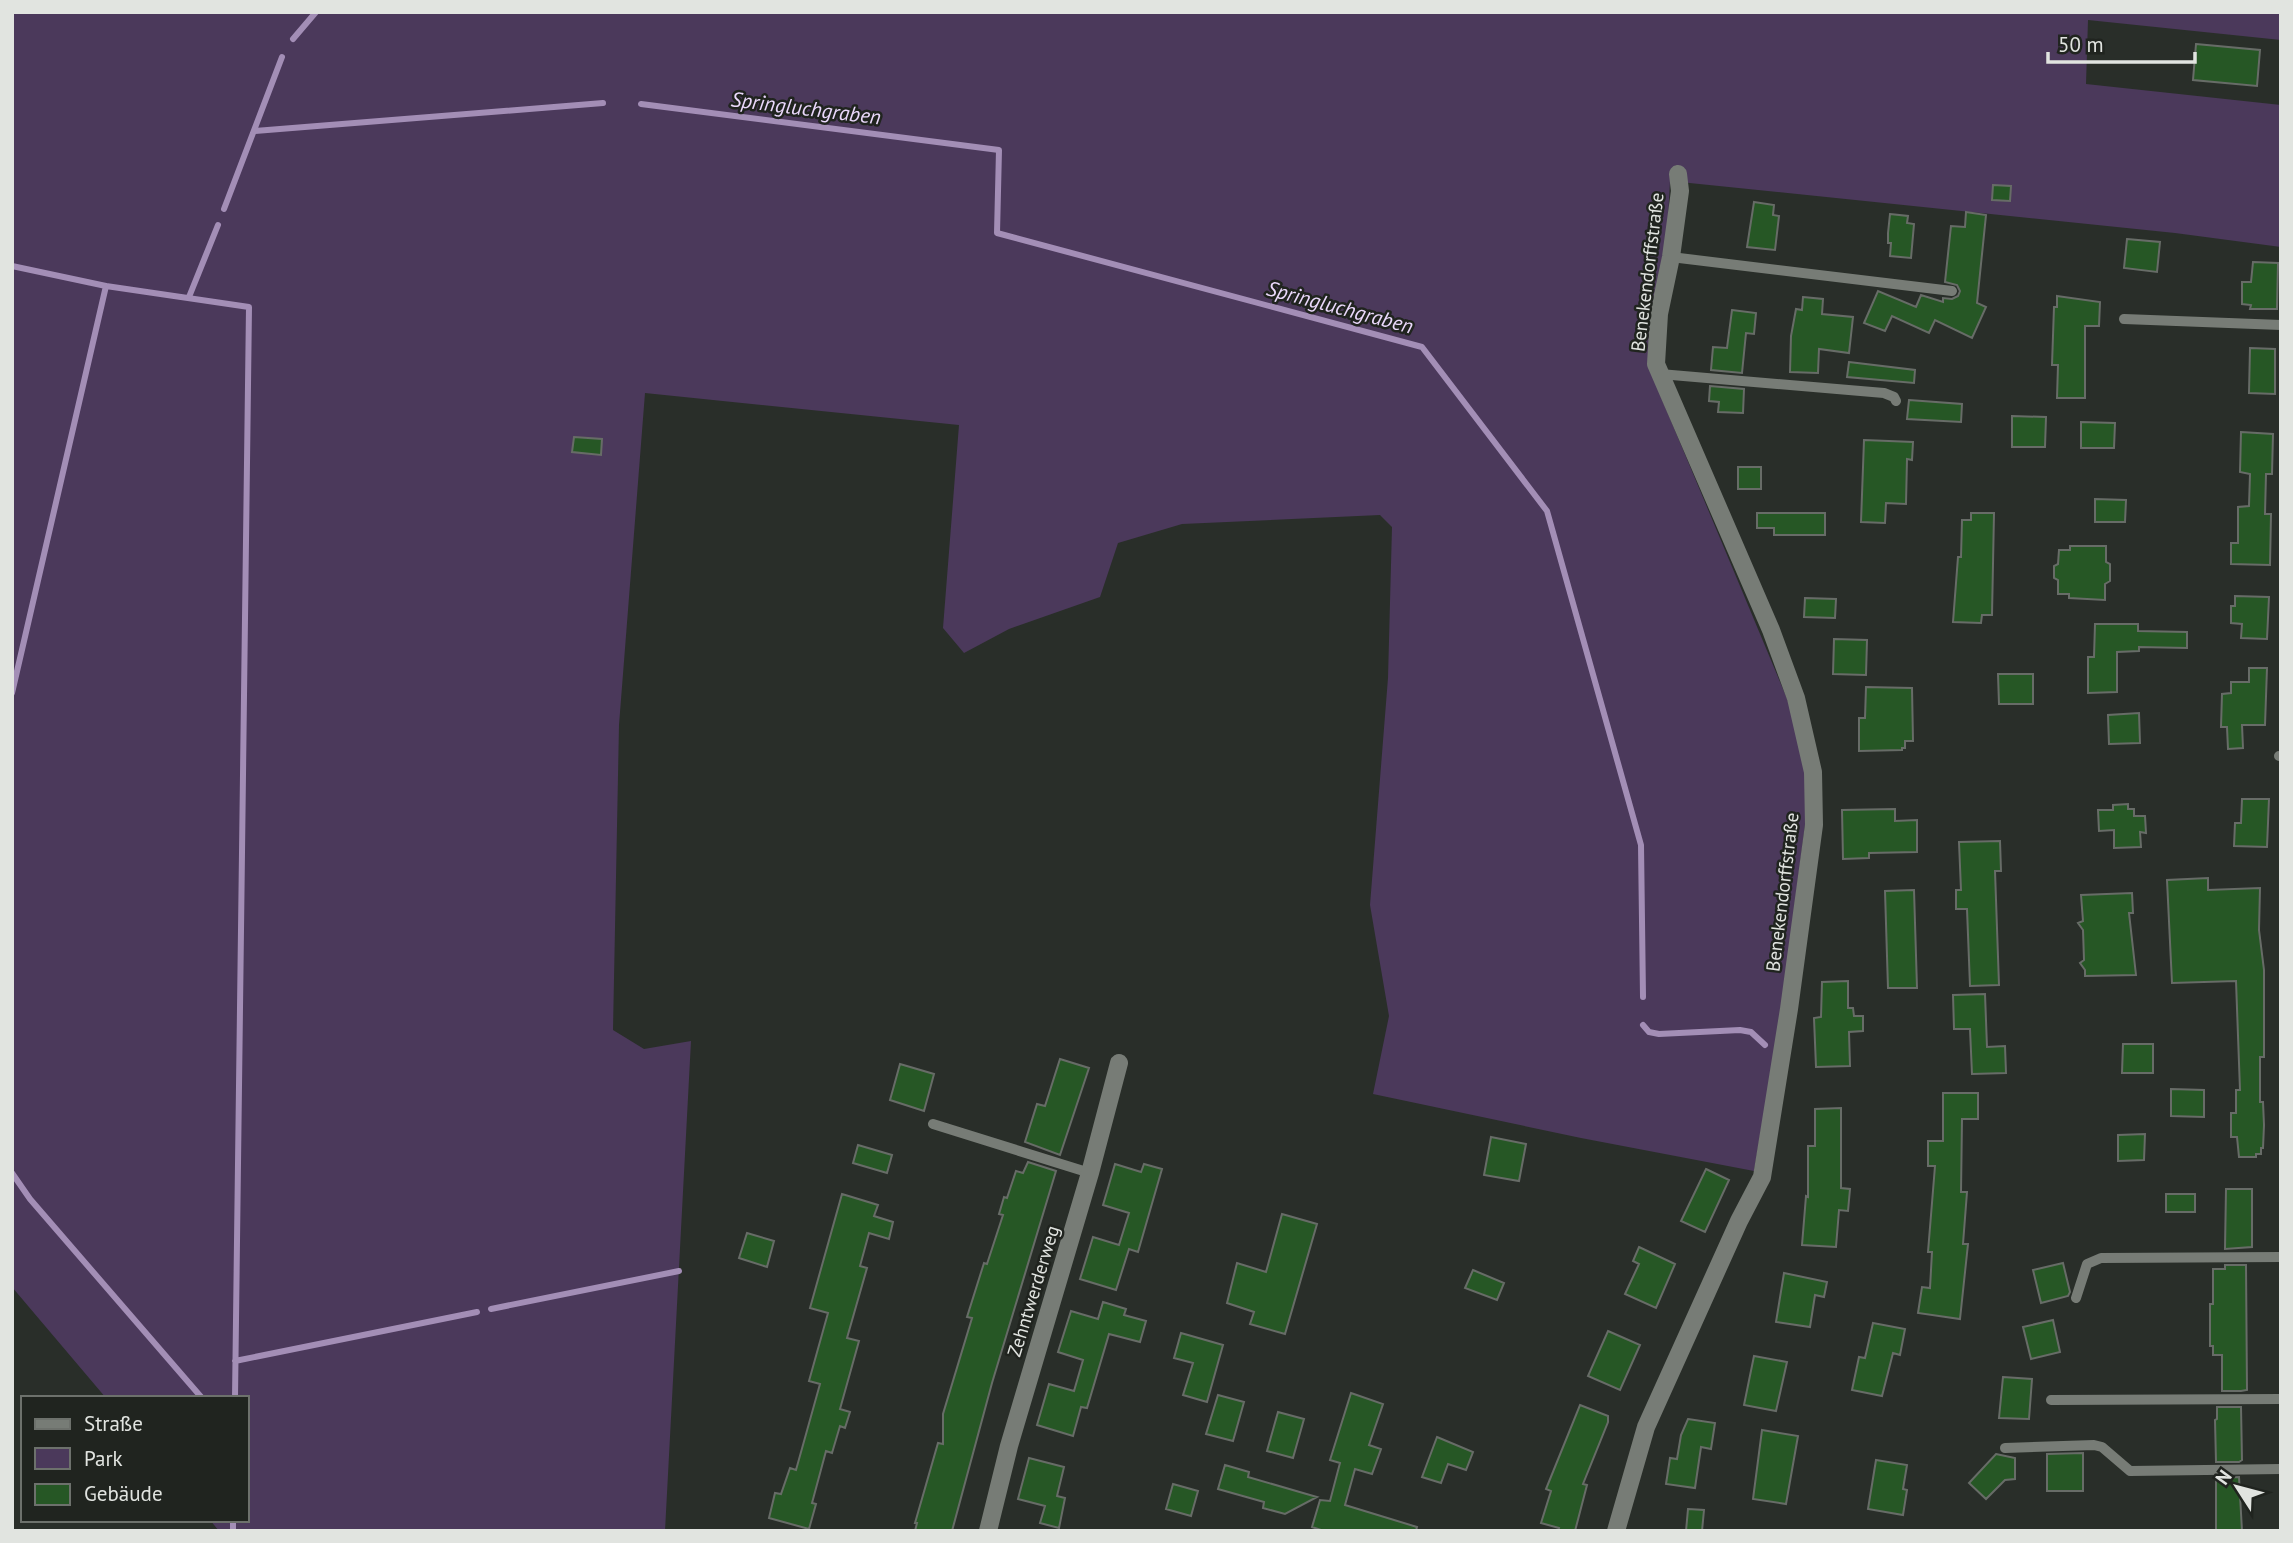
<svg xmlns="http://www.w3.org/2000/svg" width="2293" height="1543" viewBox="0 0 2293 1543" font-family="'PT Sans',sans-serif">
	<rect width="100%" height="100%" fill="#292e29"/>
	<path fill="#4b395b" d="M 12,12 L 2281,12 L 2281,40 L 2088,20 L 2086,84 L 2281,105 L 2281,247 L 2175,233 L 1670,181 L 1667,239 L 1648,347 L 1651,373 L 1788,701 L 1806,769 L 1805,825 L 1780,1019 L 1754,1171 L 1581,1138 L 1373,1094 L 1389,1016 L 1370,905 L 1388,678 L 1392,527 L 1380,515 L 1182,524 L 1118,543 L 1100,597 L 1009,629 L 964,653 L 943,628 L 959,425 L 645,393 L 619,725 L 613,1030 L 644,1049 L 691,1041 L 665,1531 L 219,1531 L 210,1520 L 247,1520 L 247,1398 L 106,1398 L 12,1287 Z"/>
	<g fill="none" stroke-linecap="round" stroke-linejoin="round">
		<path stroke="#a38eb6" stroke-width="6" d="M 293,39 L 316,12
			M 641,104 L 999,150 L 997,233 L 1422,347 L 1547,511 L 1641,845 L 1643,997
			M 255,131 L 603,103
			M 224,209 L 282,57
			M 12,266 L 106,286 L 249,307 L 235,1398
			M 189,297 L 218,225
			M 12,693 L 106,286
			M 1643,1025 L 1649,1032 L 1659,1034 L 1740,1030 L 1751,1032 L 1765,1045
			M 12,1173 L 30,1199 L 202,1398
			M 491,1309 L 679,1271
			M 235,1361 L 477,1312
			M 233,1531 L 233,1520"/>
	</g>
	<path fill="#265725" stroke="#676c67" stroke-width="2" d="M 2196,44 L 2260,50 L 2257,86 L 2193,80 Z
		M 1993,185 L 2011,186 L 2010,201 L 1992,200 Z
		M 1754,202 L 1774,205 L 1773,215 L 1779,216 L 1775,250 L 1747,247 Z
		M 1966,212 L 1986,215 L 1977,303 L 1986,307 L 1972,338 L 1935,320 L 1929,333 L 1892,316 L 1885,331 L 1864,323 L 1878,291 L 1916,307 L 1921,295 L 1943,302 L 1943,298 L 1952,299 L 1958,296 L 1960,291 L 1957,285 L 1945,282 L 1951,226 L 1965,227 Z
		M 1890,214 L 1908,216 L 1907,223 L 1914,224 L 1911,258 L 1890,256 L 1891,243 L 1888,243 L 1888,233 Z
		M 2127,239 L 2160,242 L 2157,272 L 2124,268 Z
		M 2253,262 L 2278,263 L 2277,309 L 2250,309 L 2251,305 L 2242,304 L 2242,282 L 2251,282 Z
		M 2057,296 L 2100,302 L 2099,326 L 2085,326 L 2085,398 L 2057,398 L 2058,365 L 2052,365 L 2054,307 L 2057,307 Z
		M 1803,297 L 1823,299 L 1822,314 L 1853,317 L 1849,353 L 1819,349 L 1818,373 L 1790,372 L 1791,336 L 1796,309 L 1802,310 Z
		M 1732,310 L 1756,313 L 1754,334 L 1746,333 L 1742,373 L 1711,370 L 1713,347 L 1727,348 Z
		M 2250,348 L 2275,349 L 2275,394 L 2249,393 Z
		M 1849,362 L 1915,370 L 1914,383 L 1847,377 Z
		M 1710,386 L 1744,389 L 1743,413 L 1718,412 L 1719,402 L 1709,401 Z
		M 1909,400 L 1962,404 L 1961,422 L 1907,419 Z
		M 2012,416 L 2046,417 L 2045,447 L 2012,447 Z
		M 2081,422 L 2115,423 L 2114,448 L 2081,448 Z
		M 2241,432 L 2273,434 L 2272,474 L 2266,474 L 2265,514 L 2271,514 L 2270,565 L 2231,564 L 2231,543 L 2238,543 L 2238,507 L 2249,506 L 2250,474 L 2240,472 Z
		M 574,437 L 602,439 L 601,455 L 572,452 Z
		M 1864,440 L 1913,442 L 1912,460 L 1907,459 L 1906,504 L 1886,503 L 1885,523 L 1861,522 Z
		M 1738,467 L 1761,467 L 1761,489 L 1738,489 Z
		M 2095,499 L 2126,500 L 2125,522 L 2095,522 Z
		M 1757,513 L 1825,513 L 1825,535 L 1774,535 L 1774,528 L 1757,528 Z
		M 1971,513 L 1994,513 L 1992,615 L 1982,615 L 1981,623 L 1953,622 L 1958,557 L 1961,557 L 1962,520 L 1971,520 Z
		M 2070,546 L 2106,546 L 2106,562 L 2110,564 L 2110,581 L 2105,584 L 2105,600 L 2069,598 L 2069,594 L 2058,594 L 2058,580 L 2054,578 L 2054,566 L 2058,564 L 2059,550 L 2070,550 Z
		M 2235,596 L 2269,597 L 2267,639 L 2241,638 L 2242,624 L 2231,623 L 2231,606 L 2235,606 Z
		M 1805,598 L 1836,599 L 1835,618 L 1804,617 Z
		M 2095,624 L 2138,624 L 2138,631 L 2187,632 L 2187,648 L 2139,647 L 2139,651 L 2117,652 L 2117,692 L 2088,693 L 2088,657 L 2094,657 Z
		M 1834,639 L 1867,640 L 1866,675 L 1833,674 Z
		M 2249,668 L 2267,668 L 2265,725 L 2242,725 L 2243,748 L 2228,749 L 2227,727 L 2221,727 L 2222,694 L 2231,693 L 2231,682 L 2249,682 Z
		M 1998,674 L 2033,674 L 2033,704 L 1999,704 Z
		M 1866,687 L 1912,688 L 1913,741 L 1905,741 L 1905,748 L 1902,748 L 1902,750 L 1859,751 L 1859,718 L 1865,718 Z
		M 2139,713 L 2140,743 L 2109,744 L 2108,715 Z
		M 2242,799 L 2269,799 L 2267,847 L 2234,846 L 2235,823 L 2241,823 Z
		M 2128,804 L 2128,809 L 2134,809 L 2134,816 L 2145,816 L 2146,833 L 2140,832 L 2141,847 L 2114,848 L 2114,830 L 2099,831 L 2098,810 L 2113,810 L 2113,805 Z
		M 1895,809 L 1895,821 L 1917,820 L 1917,852 L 1869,853 L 1869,858 L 1843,859 L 1842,810 Z
		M 2000,841 L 2001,871 L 1995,871 L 1999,985 L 1970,986 L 1967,909 L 1956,909 L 1956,890 L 1961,890 L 1959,842 Z
		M 2208,878 L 2208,890 L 2260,888 L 2259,930 L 2264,970 L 2264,1057 L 2260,1057 L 2260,1102 L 2263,1102 L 2264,1125 L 2263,1148 L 2261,1148 L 2261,1154 L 2256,1154 L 2256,1157 L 2239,1157 L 2237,1137 L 2231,1137 L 2231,1113 L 2236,1113 L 2236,1090 L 2240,1090 L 2236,981 L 2172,983 L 2167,880 Z
		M 1914,890 L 1917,988 L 1888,988 L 1885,891 Z
		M 2132,893 L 2133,913 L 2129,913 L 2136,975 L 2085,976 L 2085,970 L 2080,963 L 2084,960 L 2083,930 L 2078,923 L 2083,921 L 2081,895 Z
		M 1848,981 L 1848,1008 L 1853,1008 L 1854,1016 L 1863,1016 L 1863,1031 L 1849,1032 L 1850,1066 L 1816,1067 L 1814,1018 L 1821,1017 L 1822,982 Z
		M 1985,994 L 1987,1047 L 2005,1046 L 2006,1073 L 1972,1074 L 1970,1029 L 1954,1029 L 1953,995 Z
		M 2123,1044 L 2153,1044 L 2153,1073 L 2122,1073 Z
		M 1060,1059 L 1089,1068 L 1060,1155 L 1025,1142 L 1037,1104 L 1045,1106 Z
		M 900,1064 L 934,1074 L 924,1111 L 890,1100 Z
		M 2171,1089 L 2204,1090 L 2204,1117 L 2171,1116 Z
		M 1943,1093 L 1978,1093 L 1978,1119 L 1962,1119 L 1961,1192 L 1967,1192 L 1963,1244 L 1968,1244 L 1960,1319 L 1918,1313 L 1922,1287 L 1930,1288 L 1932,1252 L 1928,1252 L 1935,1166 L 1928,1166 L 1928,1141 L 1943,1141 Z
		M 1841,1108 L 1841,1188 L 1850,1189 L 1848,1211 L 1839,1210 L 1836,1247 L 1802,1245 L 1806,1196 L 1808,1197 L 1808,1146 L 1815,1146 L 1815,1109 Z
		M 2145,1134 L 2144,1160 L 2118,1161 L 2118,1135 Z
		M 1491,1137 L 1526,1144 L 1519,1181 L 1484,1175 Z
		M 858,1145 L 892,1155 L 887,1173 L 853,1163 Z
		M 1028,1162 L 1056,1171 L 992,1383 L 952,1531 L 915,1531 L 917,1523 L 915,1523 L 938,1443 L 943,1444 L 943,1414 L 972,1318 L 967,1317 L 984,1263 L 987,1264 L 1003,1215 L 999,1214 L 1004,1197 L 1007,1198 L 1016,1171 L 1023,1173 Z
		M 1115,1164 L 1141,1172 L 1144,1164 L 1162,1169 L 1138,1252 L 1129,1249 L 1116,1290 L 1080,1279 L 1093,1237 L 1119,1245 L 1129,1213 L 1103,1205 Z
		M 1706,1169 L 1729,1180 L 1705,1232 L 1681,1221 Z
		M 2226,1189 L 2252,1189 L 2252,1247 L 2225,1249 Z
		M 842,1194 L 878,1205 L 874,1216 L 893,1222 L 889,1239 L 869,1233 L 860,1266 L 867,1268 L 847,1338 L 859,1341 L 840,1409 L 850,1412 L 845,1428 L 840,1426 L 832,1453 L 826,1451 L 812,1503 L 816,1504 L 809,1529 L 769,1518 L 775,1493 L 781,1494 L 790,1468 L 796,1470 L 820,1384 L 809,1381 L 828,1313 L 810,1308 Z
		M 2166,1194 L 2195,1194 L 2195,1212 L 2166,1212 Z
		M 1282,1214 L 1317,1224 L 1285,1334 L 1250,1324 L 1254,1312 L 1227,1303 L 1237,1263 L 1266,1272 Z
		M 747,1233 L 774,1241 L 767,1267 L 739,1258 Z
		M 1639,1247 L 1675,1264 L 1656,1308 L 1625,1294 L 1639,1264 L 1633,1261 Z
		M 2063,1263 L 2070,1292 L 2068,1296 L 2041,1303 L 2033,1270 Z
		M 2225,1265 L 2246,1265 L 2247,1390 L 2241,1391 L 2222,1391 L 2222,1355 L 2213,1355 L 2213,1346 L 2210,1346 L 2210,1304 L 2213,1304 L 2213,1269 L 2225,1269 Z
		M 1473,1270 L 1504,1283 L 1497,1300 L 1465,1288 Z
		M 1784,1273 L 1827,1282 L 1824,1297 L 1815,1295 L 1810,1327 L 1776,1322 Z
		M 1103,1302 L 1126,1309 L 1124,1315 L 1146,1321 L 1140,1342 L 1109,1334 L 1087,1408 L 1081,1407 L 1073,1436 L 1037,1425 L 1049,1384 L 1074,1391 L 1083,1360 L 1058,1352 L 1071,1311 L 1098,1319 Z
		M 2053,1320 L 2060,1352 L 2031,1359 L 2023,1327 Z
		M 1873,1323 L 1905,1329 L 1900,1355 L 1893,1353 L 1882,1396 L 1852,1390 L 1859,1357 L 1865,1358 Z
		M 1608,1331 L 1640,1345 L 1620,1390 L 1588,1376 Z
		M 1181,1333 L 1223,1345 L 1207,1402 L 1183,1395 L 1193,1363 L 1174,1358 Z
		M 1754,1356 L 1787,1362 L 1776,1411 L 1744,1405 Z
		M 2003,1377 L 2032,1379 L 2029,1419 L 1999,1418 Z
		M 1351,1393 L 1383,1404 L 1369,1445 L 1381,1449 L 1372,1474 L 1355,1469 L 1345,1505 L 1417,1527 L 1416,1531 L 1324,1531 L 1312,1527 L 1320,1500 L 1330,1501 L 1340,1463 L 1330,1460 Z
		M 1218,1395 L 1244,1402 L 1233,1441 L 1206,1434 Z
		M 1580,1405 L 1608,1416 L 1608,1422 L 1583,1484 L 1587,1485 L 1575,1531 L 1558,1531 L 1559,1528 L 1541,1523 L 1551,1491 L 1546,1489 Z
		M 2217,1407 L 2241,1407 L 2242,1460 L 2239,1462 L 2216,1462 L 2215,1420 L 2217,1419 Z
		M 1278,1412 L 1304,1419 L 1293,1458 L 1267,1451 Z
		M 1688,1419 L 1715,1423 L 1711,1449 L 1701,1447 L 1695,1488 L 1666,1484 L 1670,1458 L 1677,1459 L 1681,1435 Z
		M 1762,1430 L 1798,1436 L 1786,1504 L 1753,1499 Z
		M 1437,1437 L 1473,1452 L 1466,1470 L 1448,1464 L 1441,1483 L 1422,1477 Z
		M 2083,1453 L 2083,1491 L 2047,1491 L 2047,1454 Z
		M 1996,1454 L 2015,1458 L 2015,1479 L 2005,1480 L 1986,1499 L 1969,1483 Z
		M 1029,1458 L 1064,1467 L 1057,1496 L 1065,1498 L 1059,1528 L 1040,1523 L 1045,1506 L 1018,1499 Z
		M 1876,1460 L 1907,1465 L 1903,1489 L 1907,1490 L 1903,1515 L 1868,1509 Z
		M 1225,1465 L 1249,1472 L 1248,1477 L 1317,1497 L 1285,1514 L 1263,1508 L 1264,1502 L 1218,1489 Z
		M 2239,1477 L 2242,1531 L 2216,1531 L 2216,1478 Z
		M 1173,1484 L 1198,1491 L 1191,1516 L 1166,1509 Z
		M 1688,1509 L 1704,1510 L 1702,1531 L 1686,1531 Z"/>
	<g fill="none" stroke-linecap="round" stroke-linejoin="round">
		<path stroke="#777c76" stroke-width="10" d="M 1671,257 L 1952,291
			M 2124,319 L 2281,325
			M 1660,374 L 1884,393 L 1894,397 L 1896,401
			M 2279,756 L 2281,756
			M 933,1124 L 1090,1173
			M 2076,1298 L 2087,1264 L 2101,1258 L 2281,1257
			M 2051,1400 L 2281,1399
			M 2005,1448 L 2094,1445 L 2102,1447 L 2130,1471 L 2281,1469"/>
		<path stroke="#777c76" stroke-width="18" d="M 988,1531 L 1009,1446 L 1090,1173 L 1119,1063
			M 1616,1531 L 1646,1427 L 1739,1221 L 1762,1177 L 1789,1009 L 1814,825 L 1813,772 L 1796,698 L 1771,630 L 1656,364 L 1659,314 L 1671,257 L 1680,191 L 1678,174"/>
	</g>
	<g text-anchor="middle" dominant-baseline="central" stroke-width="5" stroke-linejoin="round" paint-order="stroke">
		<g font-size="19" fill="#e1e4e0" stroke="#20241f">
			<text transform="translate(1647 272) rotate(-83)">Benekendorffstraße</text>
			<text transform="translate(1782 892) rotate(-83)">Benekendorffstraße</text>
			<text transform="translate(1033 1291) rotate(-73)">Zehntwerderweg</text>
		</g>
		<g font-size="21" font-style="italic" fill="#ebd9fc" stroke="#20241f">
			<text transform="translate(806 108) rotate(7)">Springluchgraben</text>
			<text transform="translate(1340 307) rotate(15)">Springluchgraben</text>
		</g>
	</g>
	<rect width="2293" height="1543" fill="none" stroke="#e1e4e0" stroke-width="28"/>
	<rect x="21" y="1396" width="228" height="126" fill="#20241f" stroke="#6d716c" stroke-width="2"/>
	<rect x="35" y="1419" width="35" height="10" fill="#777c76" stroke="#6d716c" stroke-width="2"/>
	<text x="84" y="1431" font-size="21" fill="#e1e4e0">Straße</text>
	<rect x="35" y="1448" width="35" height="21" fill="#4b395b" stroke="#6d716c" stroke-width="2"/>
	<text x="84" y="1466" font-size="21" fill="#e1e4e0">Park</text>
	<rect x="35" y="1484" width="35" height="21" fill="#265725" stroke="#6d716c" stroke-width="2"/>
	<text x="84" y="1501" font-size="21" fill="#e1e4e0">Gebäude</text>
	<g transform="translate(2237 1487) rotate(306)" stroke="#20241f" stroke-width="5" paint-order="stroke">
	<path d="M0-5L12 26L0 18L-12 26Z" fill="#e1e4e0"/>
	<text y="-10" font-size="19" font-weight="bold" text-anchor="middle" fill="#e1e4e0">N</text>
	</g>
	<path d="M2048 52v10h147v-10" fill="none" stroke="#e1e4e0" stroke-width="3.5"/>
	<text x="2058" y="52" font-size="21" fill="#e1e4e0" stroke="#20241f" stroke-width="5" paint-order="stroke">50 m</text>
</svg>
